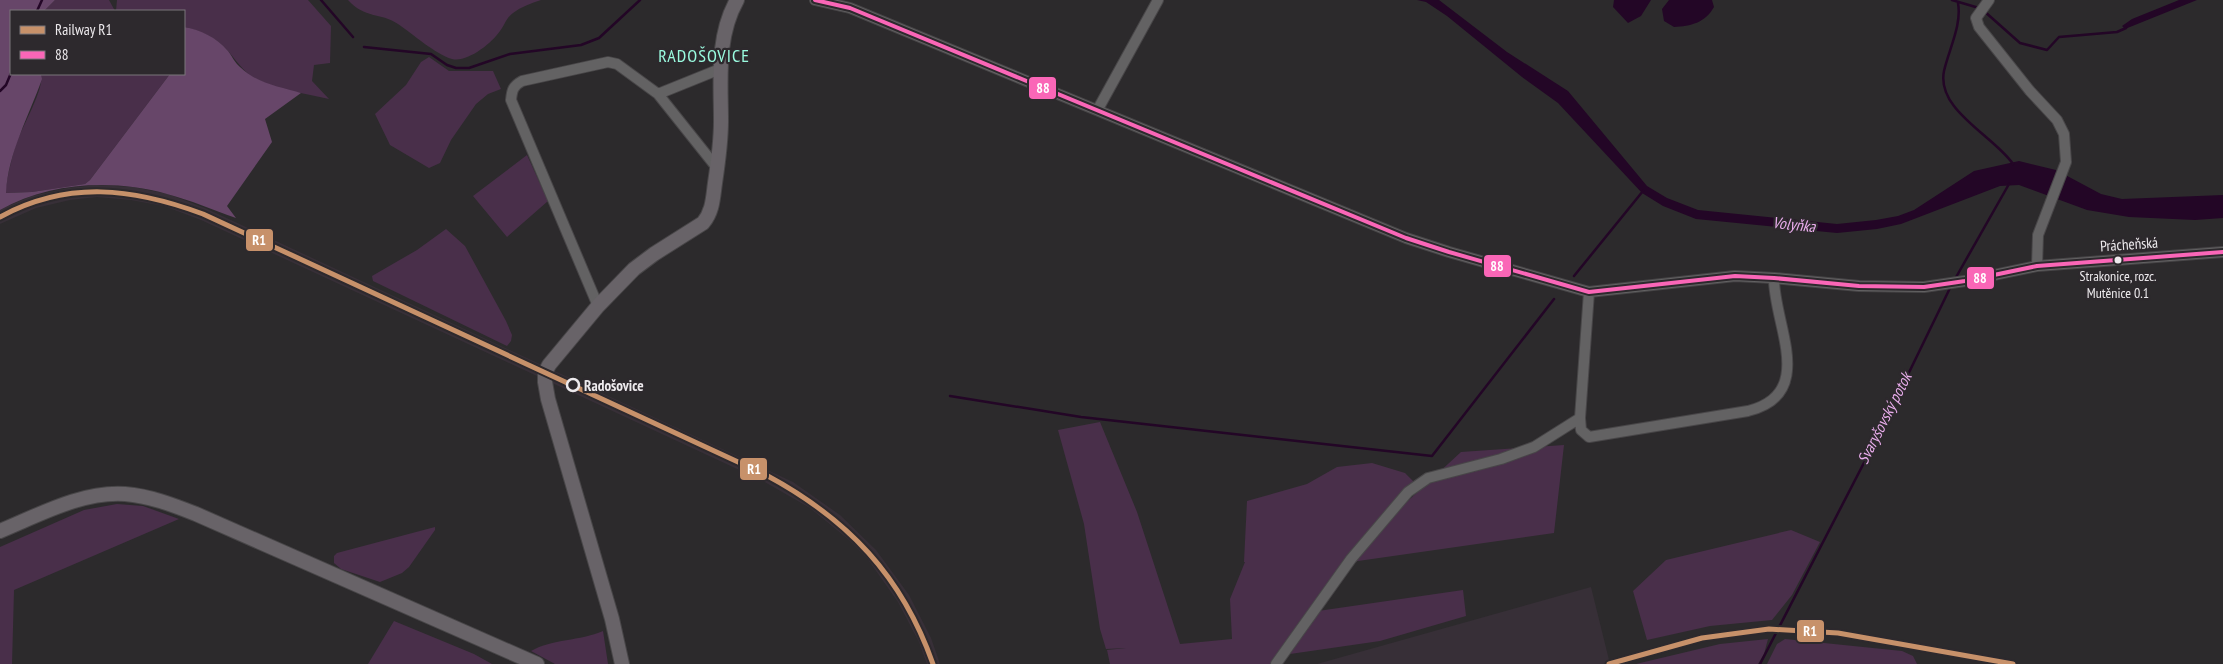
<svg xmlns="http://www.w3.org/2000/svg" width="2223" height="664" viewBox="0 0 2223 664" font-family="'PT Sans Narrow',sans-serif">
	<rect width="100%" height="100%" fill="#2c2a2c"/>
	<path fill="#372f37" d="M 97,185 L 133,187 L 168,194 L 205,208 L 793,482 L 840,515 L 876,550 L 909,595 L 931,638 L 940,664 L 927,664 L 919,642 L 898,602 L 867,558 L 848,539 L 810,508 L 763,481 L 201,220 L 164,206 L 131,200 L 97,197 L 70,200 L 36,208 L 0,224 L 0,210 L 8,206 L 32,196 L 68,188 Z
		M 1591,587 L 1610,664 L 1317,664 Z"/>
	<path fill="#492f4a" d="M 55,0 L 109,0 L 115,11 L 44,11 Z
		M 117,0 L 308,0 L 331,26 L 330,63 L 314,65 L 312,81 L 329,99 C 304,93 274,90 251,76 C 239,67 233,55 222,45 C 213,36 196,29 184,27 L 184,11 L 116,11 Z
		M 348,0 L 541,0 C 531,3 521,7 513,13 C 506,18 505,25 500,31 C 492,43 467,63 452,59 C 435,54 413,34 398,24 C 380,12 365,19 348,0 Z
		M 429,57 L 449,71 L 493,71 L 501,89 L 488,94 L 476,104 L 451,140 L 440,163 L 429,168 L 390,145 L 375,114 L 406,85 L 421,62 Z
		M 41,74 L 170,74 L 90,180 L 85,184 L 32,192 L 5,193 C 7,177 11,162 15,147 C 20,130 45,89 41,74 Z
		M 527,155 L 548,201 L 507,237 L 473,196 Z
		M 446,229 L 465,246 L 506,321 L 512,335 L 511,341 L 507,346 L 373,281 L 372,276 L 417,250 Z
		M 1100,422 L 1137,512 L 1180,644 L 1232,639 L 1230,599 L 1245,562 L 1244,562 L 1247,501 L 1307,484 L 1337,467 L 1372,463 L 1405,473 L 1416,484 L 1367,537 L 1277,664 L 1110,664 L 1107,650 L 1126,648 L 1106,649 L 1100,629 L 1084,524 L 1058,430 Z
		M 1564,445 L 1554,533 L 1351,562 L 1384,523 L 1461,452 Z
		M 117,504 L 143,506 L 179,519 L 14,590 L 12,664 L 0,664 L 0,547 L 84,510 Z
		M 435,527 L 435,530 L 409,567 L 402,573 L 380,582 L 341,569 L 334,563 L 334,556 L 337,553 Z
		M 1791,530 L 1820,542 L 1792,595 L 1772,620 L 1710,626 L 1647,640 L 1633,591 L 1666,560 Z
		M 1463,590 L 1466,616 L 1380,641 L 1290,654 L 1318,611 Z
		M 394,621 L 474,654 L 492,664 L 368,664 Z
		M 603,631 L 608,664 L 555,664 L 531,651 C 552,639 580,641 603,631 Z
		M 1768,639 L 1764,654 L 1758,664 L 1636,664 L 1720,644 Z
		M 1785,639 L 1902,651 L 1913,656 L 1917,664 L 1767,664 L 1777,644 Z"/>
	<path fill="#674669" d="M 0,0 L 55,0 L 44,11 L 11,11 L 11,74 L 41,74 L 42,79 C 29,116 8,153 6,193 L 32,192 L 85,184 L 90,180 L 170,74 L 184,74 L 184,27 C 201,30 216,37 228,51 C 232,56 235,63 240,67 C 256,83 280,87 301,93 L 265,119 L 272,142 L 227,206 L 236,218 C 213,210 190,200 167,194 C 113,179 50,182 0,210 Z"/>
	<path fill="#230626" d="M 1417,0 L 1439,0 L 1507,52 L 1568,91 L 1647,186 L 1667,198 L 1698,210 L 1837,224 L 1876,220 L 1898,216 L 1914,210 L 1974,171 L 2019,161 L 2056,170 L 2101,194 L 2122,199 L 2223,195 L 2223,218 L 2195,220 L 2129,217 L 2087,210 L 2019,185 L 2000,186 L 1901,224 L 1877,229 L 1837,233 L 1696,219 L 1663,206 L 1642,193 L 1558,103 L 1522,77 L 1447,16 L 1426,2 Z
		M 1614,0 L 1651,0 L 1641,16 L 1628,23 L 1613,7 Z
		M 1669,0 L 1712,0 L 1714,7 C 1705,23 1691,26 1674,27 L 1664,21 L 1662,9 Z
		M 2179,0 L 2197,0 L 2125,29 L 2122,26 L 2132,19 Z"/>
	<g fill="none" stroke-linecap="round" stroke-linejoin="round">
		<path stroke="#230626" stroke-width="2.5" d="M 321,0 L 353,37
			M 1952,0 L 1979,8
			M 1958,3 C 1962,25 1949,49 1944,71 C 1936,110 1994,136 2013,164
			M 37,11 L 42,0
			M 1984,11 L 2020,43 L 2047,50 L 2059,37 L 2117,32 L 2126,28
			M 364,47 L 431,54 L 447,65 L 456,68 L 469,68 L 510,54 L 581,45 L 599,38 L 640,0
			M 0,91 L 6,85 L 11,73
			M 1574,276 L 1643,191
			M 1955,279 L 2009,184
			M 950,396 L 1081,417 L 1432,456 L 1554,299
			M 1760,664 L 1883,426 L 1951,286"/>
		<g stroke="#484648" stroke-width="12">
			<path id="street" d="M 815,0 L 850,8 L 1406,238 L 1449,252 L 1589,292 L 1735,276 L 1774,278 L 1859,286 L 1924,287 L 1965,281 L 2037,266 L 2223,252
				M 1989,0 L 1976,18 L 1979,27 L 2030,91 L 2057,120 L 2064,134 L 2066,162 L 2038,235 L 2037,266
				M 658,94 L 717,168
				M 1098,109 L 1158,0
				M 1589,292 L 1580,418 L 1581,430 L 1589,437 L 1748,411 C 1818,394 1773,323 1774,278
				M 598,306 L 511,100 C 512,90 513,86 522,81 L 608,62 L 617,64 L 658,94 L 720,69
				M 1276,664 L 1351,559 L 1408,492 L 1428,478 L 1501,459 L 1534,447 L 1580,418"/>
		</g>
		<g stroke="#484648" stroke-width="16">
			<path id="secondary" d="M 0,531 C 39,515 82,491 125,494 C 150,496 173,505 196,514 L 537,664
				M 622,664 L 612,619 L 548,399 L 545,382 L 545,373 L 549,365 L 598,306 L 634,269 L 654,254 L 703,223 C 713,211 713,197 715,183 C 718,163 721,141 721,121 C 721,81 716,37 737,0"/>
		</g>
		<use href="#street" stroke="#636263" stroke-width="10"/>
		<use href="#secondary" stroke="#686368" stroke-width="14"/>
		<path stroke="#686668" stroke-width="2.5" d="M 1609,664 L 1702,638 L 1769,629 L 1838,633 L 2013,664"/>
		<g stroke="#2d292d" stroke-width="8">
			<path id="bus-1" d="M 815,0 L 850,8 L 1406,238 L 1449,252 L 1589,292 L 1735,276 L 1774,278 L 1859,286 L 1924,287 L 1965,281 L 2037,266 L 2223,252"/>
		</g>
		<use href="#bus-1" stroke="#fa66b7" stroke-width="4"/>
		<g stroke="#2d292d" stroke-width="9">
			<path id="rail-1" d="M 0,217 C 68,180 133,188 203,214 L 766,475 C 848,519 902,576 933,664
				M 1609,664 L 1702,638 L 1769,629 L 1838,633 L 2013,664"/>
		</g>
		<use href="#rail-1" stroke="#c7916a" stroke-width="5"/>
	</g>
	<circle fill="#edeaed" stroke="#2d292d" stroke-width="2" cx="2118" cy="260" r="4.5"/>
	<circle fill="#2d292d" stroke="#edeaed" stroke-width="2.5" cx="573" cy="385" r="6"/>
	<g text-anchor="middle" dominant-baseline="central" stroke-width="4.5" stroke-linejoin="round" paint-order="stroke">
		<g font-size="14" fill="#edeaed" stroke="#2d292d">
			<text x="2118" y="276">Strakonice, rozc.<tspan x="2118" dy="17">Mutěnice 0.1</tspan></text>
		</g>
		<g font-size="15" fill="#edeaed" stroke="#2d292d">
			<text transform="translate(2129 244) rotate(-4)">Prácheňská</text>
		</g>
		<g font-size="15" font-weight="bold" fill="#edeaed" stroke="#2d292d" text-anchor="start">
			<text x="584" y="385">Radošovice</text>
		</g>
		<g font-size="16" font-style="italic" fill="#e9adec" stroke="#2d292d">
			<text transform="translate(1794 224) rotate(6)">Volyňka</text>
			<text transform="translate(1884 418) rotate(-63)">Svaryšovský potok</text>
		</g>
		<g font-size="18" letter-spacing="1" fill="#9afbdf" stroke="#2d292d">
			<text x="704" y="55">RADOŠOVICE</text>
		</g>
	</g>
	<g stroke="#2d292d" stroke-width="2">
		<rect x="1028" y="76" width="29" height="24" rx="5" fill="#fa66b7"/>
		<rect x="245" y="228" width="29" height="24" rx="5" fill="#c7916a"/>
		<rect x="1483" y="254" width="29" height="24" rx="5" fill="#fa66b7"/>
		<rect x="1966" y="266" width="29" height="24" rx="5" fill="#fa66b7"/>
		<rect x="739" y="457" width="29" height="24" rx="5" fill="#c7916a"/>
		<rect x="1796" y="619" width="29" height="24" rx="5" fill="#c7916a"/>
	</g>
	<g font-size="14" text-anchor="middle" font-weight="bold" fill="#fff">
		<text x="1043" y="93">88</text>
		<text x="259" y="245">R1</text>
		<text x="1497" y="271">88</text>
		<text x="1980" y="283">88</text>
		<text x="754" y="474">R1</text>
		<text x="1810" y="636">R1</text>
	</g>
	<rect x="10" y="10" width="175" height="65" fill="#2d292d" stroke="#7a767a"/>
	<rect x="20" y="26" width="25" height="8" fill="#c7916a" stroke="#7a767a"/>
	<text x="55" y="35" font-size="15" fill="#edeaed">Railway R1</text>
	<rect x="20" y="51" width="25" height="8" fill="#fa66b7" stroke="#7a767a"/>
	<text x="55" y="60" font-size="15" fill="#edeaed">88</text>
</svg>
